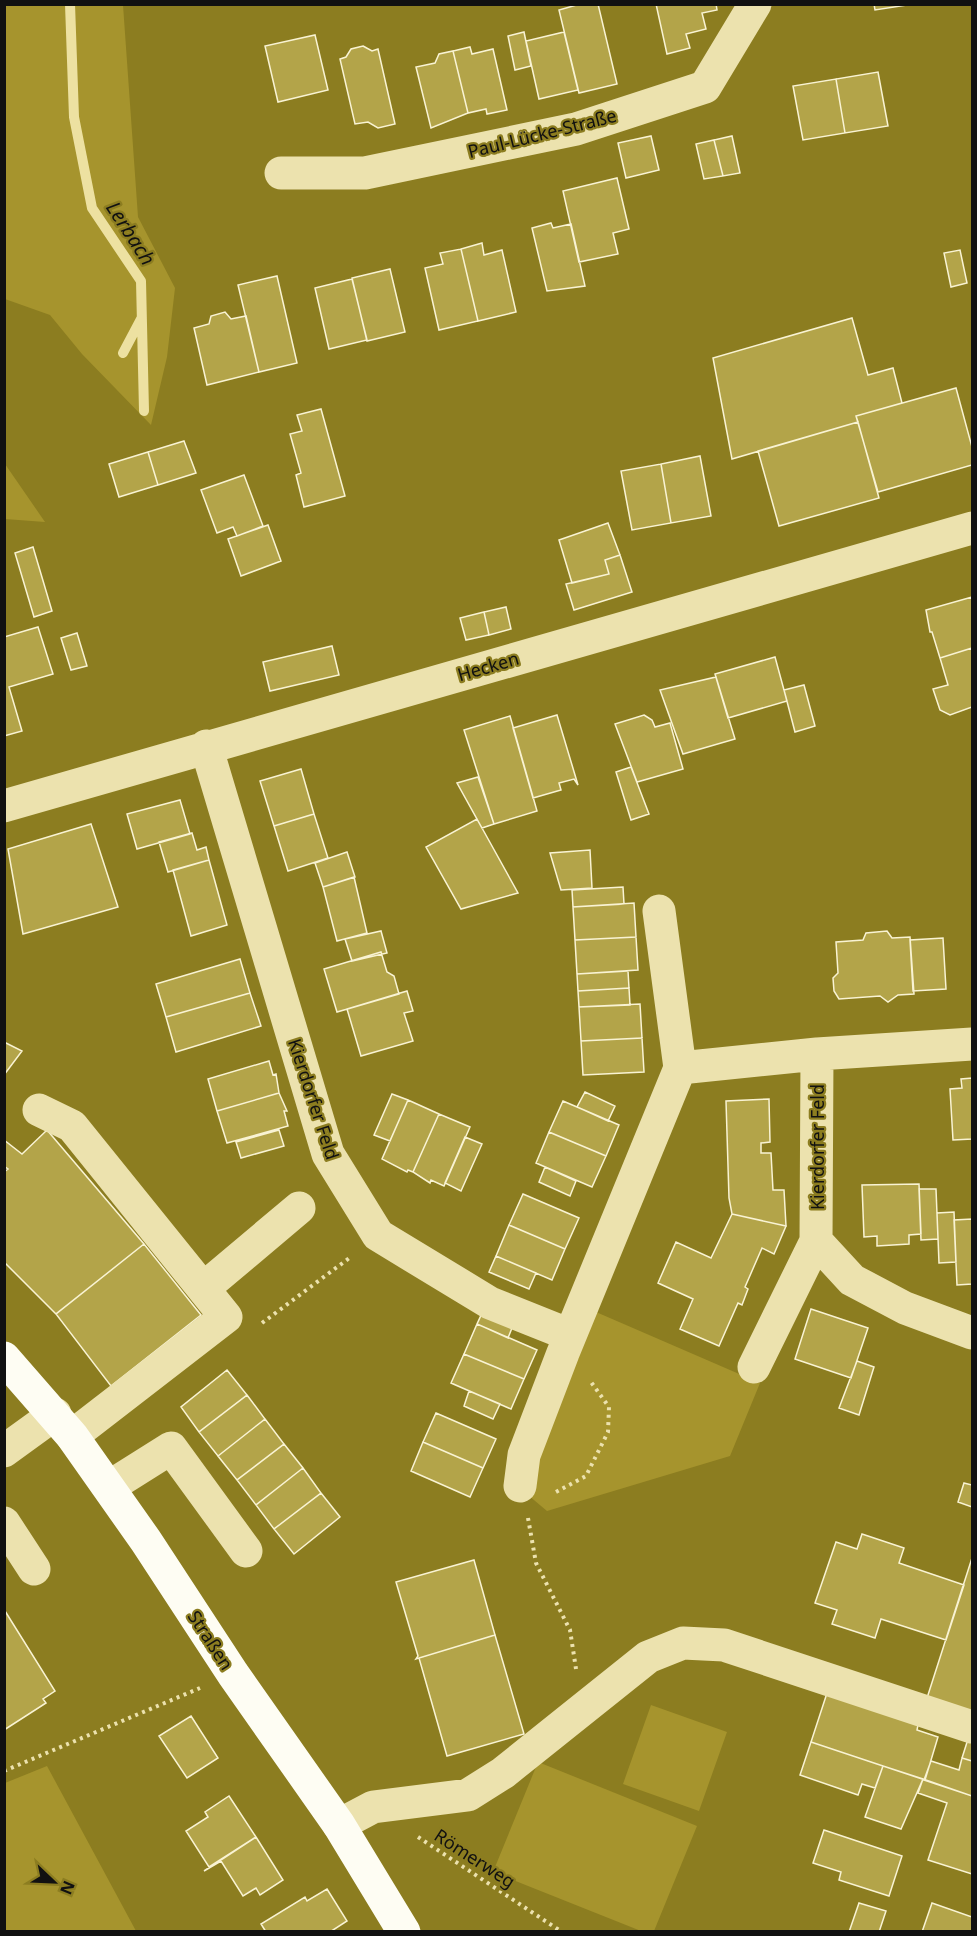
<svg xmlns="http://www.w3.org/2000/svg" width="977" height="1936" viewBox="0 0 977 1936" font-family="'Noto Sans',sans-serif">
	<rect width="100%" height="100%" fill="#8c7d20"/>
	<path fill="#a6942d" d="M 5,4 L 123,5 L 138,217 L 175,288 L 167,357 L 151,425 L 82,354 L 50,315 L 5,299 Z
		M 4,464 L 5,464 L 45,522 L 5,519 Z
		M 596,1312 L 760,1383 L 730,1456 L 547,1511 L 528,1495 L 528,1476 Z
		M 651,1705 L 727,1732 L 699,1811 L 623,1784 Z
		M 538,1762 L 697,1826 L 654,1931 L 641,1931 L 493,1872 Z
		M 47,1766 L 136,1931 L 5,1931 L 5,1783 Z"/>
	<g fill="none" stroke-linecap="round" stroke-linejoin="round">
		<path stroke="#ede1a1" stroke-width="10" d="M 70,4 L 74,117 L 92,208 L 141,281 L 144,411
			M 123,353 L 141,319"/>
	</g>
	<path fill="#b3a449" stroke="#f9f3d3" stroke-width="1.5" d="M 580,4 L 598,4 L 617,84 L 579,93 L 559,10 Z
		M 656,4 L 716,4 L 717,10 L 702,13 L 706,29 L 686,34 L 690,48 L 667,54 Z
		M 874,4 L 906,4 L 907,5 L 875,10 Z
		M 524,32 L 531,66 L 515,70 L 508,36 Z
		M 564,32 L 578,90 L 539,99 L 526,41 Z
		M 315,35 L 328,90 L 278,102 L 265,46 Z
		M 363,46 L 372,51 L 378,49 L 395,124 L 378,128 L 368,122 L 355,124 L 340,59 L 346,57 L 351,49 Z
		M 470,47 L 472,54 L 493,49 L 507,110 L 487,114 L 486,109 L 468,113 L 453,51 Z
		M 453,51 L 468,113 L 431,128 L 416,67 L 435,63 L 439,54 Z
		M 878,72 L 888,126 L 845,133 L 836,79 Z
		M 836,79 L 845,133 L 803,140 L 793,86 Z
		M 651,136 L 659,170 L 626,178 L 618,143 Z
		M 732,136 L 740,173 L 723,176 L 714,140 Z
		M 714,140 L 723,176 L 704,179 L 696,144 Z
		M 617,178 L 629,229 L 613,233 L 618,254 L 579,262 L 563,191 Z
		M 551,223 L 553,228 L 571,224 L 585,286 L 547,291 L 532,228 Z
		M 482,243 L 484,255 L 502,250 L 516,312 L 478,321 L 461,249 Z
		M 461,249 L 478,321 L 439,330 L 425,268 L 443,264 L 440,253 Z
		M 960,250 L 967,283 L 951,287 L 944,253 Z
		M 390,269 L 405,332 L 367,341 L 352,278 Z
		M 277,276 L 297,363 L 259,372 L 238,285 Z
		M 352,279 L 367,340 L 329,349 L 315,288 Z
		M 225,312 L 231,319 L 246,316 L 259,372 L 207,385 L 194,328 L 209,324 L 211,316 Z
		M 852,318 L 868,375 L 893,368 L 902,403 L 856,416 L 858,422 L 732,459 L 713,358 Z
		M 956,388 L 972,447 L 972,465 L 878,492 L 856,416 Z
		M 321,409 L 345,496 L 304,507 L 296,475 L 301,473 L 290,434 L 302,431 L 297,415 Z
		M 858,422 L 879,498 L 779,526 L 758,451 Z
		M 184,441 L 196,473 L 158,485 L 148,452 Z
		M 148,452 L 158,485 L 119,497 L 109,464 Z
		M 700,456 L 711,516 L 671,523 L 661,464 Z
		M 661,464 L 671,523 L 632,530 L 621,471 Z
		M 244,475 L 263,526 L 237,536 L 233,527 L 217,533 L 201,490 Z
		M 608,523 L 620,555 L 605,560 L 609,574 L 572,583 L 559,540 Z
		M 268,525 L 281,561 L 241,576 L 228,539 Z
		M 33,547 L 52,611 L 34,617 L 15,553 Z
		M 620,555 L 632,592 L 574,610 L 566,584 L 609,574 L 605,560 Z
		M 972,597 L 972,648 L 940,658 L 932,632 L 930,632 L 926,610 Z
		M 506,607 L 511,629 L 489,635 L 484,612 Z
		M 484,612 L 489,635 L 466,640 L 460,618 Z
		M 38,627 L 53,674 L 9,687 L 22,731 L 4,736 L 4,637 Z
		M 77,633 L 87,666 L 71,670 L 61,638 Z
		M 332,646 L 339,675 L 270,691 L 263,662 Z
		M 972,648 L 972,707 L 950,715 L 940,710 L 933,689 L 948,685 L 940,658 Z
		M 775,657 L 787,701 L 728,718 L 715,674 Z
		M 716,677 L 735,739 L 683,754 L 660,690 Z
		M 804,685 L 815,726 L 795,732 L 784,690 Z
		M 557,715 L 578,785 L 574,779 L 559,783 L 561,790 L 533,798 L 513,728 Z
		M 644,715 L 652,720 L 655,727 L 670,723 L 683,769 L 637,782 L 615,724 Z
		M 510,716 L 537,811 L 494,824 L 464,730 Z
		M 631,767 L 649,814 L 631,820 L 616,772 Z
		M 301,769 L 314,814 L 274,826 L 260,781 Z
		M 478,777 L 494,824 L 482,828 L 457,783 Z
		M 180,800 L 190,834 L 137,849 L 127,814 Z
		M 314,814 L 328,858 L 288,871 L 274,826 Z
		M 477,819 L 518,893 L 461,909 L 426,847 Z
		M 91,824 L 118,907 L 23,934 L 8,849 Z
		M 192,833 L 197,850 L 206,847 L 209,860 L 168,872 L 159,842 Z
		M 590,850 L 592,888 L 561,890 L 550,853 Z
		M 347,852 L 355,877 L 323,887 L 315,863 Z
		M 209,860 L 227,925 L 191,936 L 173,870 Z
		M 354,877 L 367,933 L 337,941 L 323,887 Z
		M 623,887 L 624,904 L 573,907 L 572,890 Z
		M 634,903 L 636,937 L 575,940 L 573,907 Z
		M 381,931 L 387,953 L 352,961 L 345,939 Z
		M 887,931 L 892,938 L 910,937 L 914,994 L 898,995 L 888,1002 L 880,996 L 839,999 L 834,991 L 833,978 L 838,973 L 836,942 L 863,940 L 866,933 Z
		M 636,937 L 638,970 L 577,974 L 575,940 Z
		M 943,938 L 946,989 L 913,991 L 910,940 Z
		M 381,952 L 387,972 L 394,976 L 399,994 L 337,1012 L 324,969 Z
		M 240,959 L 250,993 L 166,1017 L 156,984 Z
		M 628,971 L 629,988 L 578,991 L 577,974 Z
		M 629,988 L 630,1005 L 579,1007 L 578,991 Z
		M 407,991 L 413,1011 L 404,1013 L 413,1041 L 361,1056 L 347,1009 Z
		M 250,993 L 261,1026 L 176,1052 L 166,1017 Z
		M 640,1004 L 642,1038 L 581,1041 L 579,1007 Z
		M 642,1038 L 644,1072 L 583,1075 L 581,1041 Z
		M 4,1042 L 22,1051 L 4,1075 Z
		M 269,1061 L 273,1075 L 276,1074 L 279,1093 L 217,1111 L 208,1079 Z
		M 972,1078 L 972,1139 L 953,1140 L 950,1089 L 962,1088 L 961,1079 Z
		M 585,1092 L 615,1106 L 608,1121 L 577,1107 Z
		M 279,1093 L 287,1111 L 284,1111 L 288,1126 L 227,1143 L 217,1111 Z
		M 392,1094 L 408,1100 L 390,1141 L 374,1135 Z
		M 769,1099 L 770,1142 L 761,1143 L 761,1153 L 771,1153 L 773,1190 L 784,1190 L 786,1226 L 732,1214 L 729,1198 L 726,1101 Z
		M 408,1100 L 439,1114 L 413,1172 L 408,1170 L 407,1172 L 382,1159 Z
		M 563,1101 L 619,1125 L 606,1156 L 549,1132 Z
		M 439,1114 L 470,1127 L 444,1186 L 431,1180 L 430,1183 L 413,1172 Z
		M 47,1130 L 144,1244 L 56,1314 L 4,1262 L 4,1172 L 8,1169 L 4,1166 L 4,1140 L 22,1154 Z
		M 279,1130 L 284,1146 L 241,1158 L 236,1142 Z
		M 549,1132 L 606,1156 L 592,1187 L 536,1163 Z
		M 465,1137 L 482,1144 L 461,1191 L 445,1183 Z
		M 545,1167 L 576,1181 L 570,1196 L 539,1182 Z
		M 919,1184 L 921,1234 L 909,1235 L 909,1244 L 877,1246 L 877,1236 L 864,1237 L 862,1185 Z
		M 919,1189 L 936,1189 L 938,1239 L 921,1240 Z
		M 523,1194 L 579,1218 L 565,1249 L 509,1225 Z
		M 954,1212 L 956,1262 L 939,1263 L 937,1213 Z
		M 732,1214 L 786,1226 L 774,1254 L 762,1248 L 745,1287 L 748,1289 L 742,1305 L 738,1303 L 719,1346 L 680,1329 L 693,1299 L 658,1283 L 676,1242 L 711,1258 Z
		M 972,1219 L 972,1284 L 957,1285 L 954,1220 Z
		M 509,1225 L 565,1249 L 552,1280 L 496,1256 Z
		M 144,1244 L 201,1315 L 111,1386 L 56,1314 Z
		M 496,1256 L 536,1273 L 529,1289 L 489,1272 Z
		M 484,1309 L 514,1323 L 508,1338 L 477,1324 Z
		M 811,1309 L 868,1328 L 851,1378 L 795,1359 Z
		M 477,1324 L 537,1350 L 524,1379 L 464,1354 Z
		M 464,1354 L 524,1379 L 511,1409 L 451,1383 Z
		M 857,1361 L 874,1367 L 859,1415 L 839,1408 Z
		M 227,1370 L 247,1395 L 199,1432 L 181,1407 Z
		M 469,1391 L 500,1404 L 493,1419 L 464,1406 Z
		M 247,1395 L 265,1419 L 218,1456 L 199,1432 Z
		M 436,1413 L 496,1439 L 483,1468 L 423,1442 Z
		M 265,1419 L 284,1444 L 237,1480 L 218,1456 Z
		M 423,1442 L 483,1468 L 470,1497 L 411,1471 Z
		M 284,1444 L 303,1468 L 256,1505 L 237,1480 Z
		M 303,1468 L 321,1493 L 274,1529 L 256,1505 Z
		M 964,1483 L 972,1485 L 972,1507 L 958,1502 Z
		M 321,1493 L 340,1517 L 294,1554 L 274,1529 Z
		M 862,1534 L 904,1548 L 899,1563 L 964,1585 L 946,1640 L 881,1619 L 875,1638 L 832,1624 L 837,1610 L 815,1603 L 836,1542 L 857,1549 Z
		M 972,1558 L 972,1713 L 927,1698 Z
		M 474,1560 L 495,1635 L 416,1659 L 418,1656 L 396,1582 Z
		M 5,1611 L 55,1691 L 43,1699 L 46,1703 L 4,1730 Z
		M 495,1635 L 524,1734 L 447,1756 L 419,1658 Z
		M 828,1690 L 919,1720 L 917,1730 L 938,1737 L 925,1780 L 811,1742 Z
		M 191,1716 L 218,1758 L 187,1778 L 159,1736 Z
		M 969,1736 L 972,1738 L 972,1761 L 962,1758 Z
		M 811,1742 L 883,1766 L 875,1788 L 862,1784 L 858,1795 L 800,1775 Z
		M 962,1758 L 972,1761 L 972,1796 L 924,1780 L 931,1761 L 959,1770 Z
		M 883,1766 L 923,1779 L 901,1829 L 865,1817 Z
		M 923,1779 L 972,1796 L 972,1874 L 928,1860 L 947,1803 L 918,1793 Z
		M 229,1796 L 256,1837 L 209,1867 L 186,1831 L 208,1817 L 205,1812 Z
		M 824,1830 L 902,1856 L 889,1896 L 839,1880 L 841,1872 L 813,1863 Z
		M 256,1837 L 283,1880 L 260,1895 L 256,1888 L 243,1896 L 221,1861 L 204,1871 Z
		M 327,1889 L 347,1921 L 330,1932 L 266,1932 L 261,1924 L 305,1897 L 307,1901 Z
		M 859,1903 L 886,1911 L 879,1932 L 849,1932 Z
		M 932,1903 L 972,1917 L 972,1932 L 922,1932 Z"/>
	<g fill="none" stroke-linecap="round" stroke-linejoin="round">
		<path stroke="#ece2ae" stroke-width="4" stroke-dasharray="3 4.5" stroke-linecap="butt" d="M 262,1323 L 352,1256
			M 556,1492 L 586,1476 L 608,1432 L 609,1407 L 591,1382
			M 528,1518 L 536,1563 L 570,1630 L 576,1669
			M 4,1771 L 200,1688
			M 418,1837 L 562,1932"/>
		<path stroke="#ece2ae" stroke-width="33" d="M 281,173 L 365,173 L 576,129 L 705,87 L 755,4
			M 206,746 L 328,1154 L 378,1235 L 490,1303 L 570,1335
			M 4,806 L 972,528
			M 659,911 L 680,1068
			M 817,1054 L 972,1044
			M 39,1110 L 72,1126 L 226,1317 L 72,1436
			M 204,1288 L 299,1208
			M 754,1367 L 816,1241
			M 4,1451 L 55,1414
			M 520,1486 L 524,1455 L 563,1353 L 680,1068 L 817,1054 L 816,1241 L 852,1280 L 905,1308 L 972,1333
			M 109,1487 L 171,1448 L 246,1551
			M 4,1523 L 34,1569
			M 339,1825 L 373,1807 L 468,1795 L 503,1773 L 648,1657 L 683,1643 L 724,1645 L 972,1727"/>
		<path stroke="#fefdf3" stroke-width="33" d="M 4,1358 L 72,1436 L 146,1541 L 233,1674 L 339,1825 L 404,1932"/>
	</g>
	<g text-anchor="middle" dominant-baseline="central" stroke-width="4.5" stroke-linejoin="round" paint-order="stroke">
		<g font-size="18" fill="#111" stroke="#8c7d20">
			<text transform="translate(542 133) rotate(-14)">Paul-Lücke-Straße</text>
			<text transform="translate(488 666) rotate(-16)">Hecken</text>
			<text transform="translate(314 1099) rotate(72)">Kierdorfer Feld</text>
			<text transform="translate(817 1147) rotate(-90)">Kierdorfer Feld</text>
			<text transform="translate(211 1640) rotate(57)">Straßen</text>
			<text transform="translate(475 1858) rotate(33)">Römerweg</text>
		</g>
		<g font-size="20" font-style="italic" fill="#111" stroke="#8c7d20">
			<text transform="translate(131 233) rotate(57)">Lerbach</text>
		</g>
	</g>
	<rect width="977" height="1936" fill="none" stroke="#111111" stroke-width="12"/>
	<g transform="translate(54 1882) rotate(113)" stroke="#8c7d20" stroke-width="4.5" paint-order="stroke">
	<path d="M0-4.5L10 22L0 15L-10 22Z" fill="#111111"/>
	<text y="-9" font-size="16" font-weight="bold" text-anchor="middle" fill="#111111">N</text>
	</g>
</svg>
